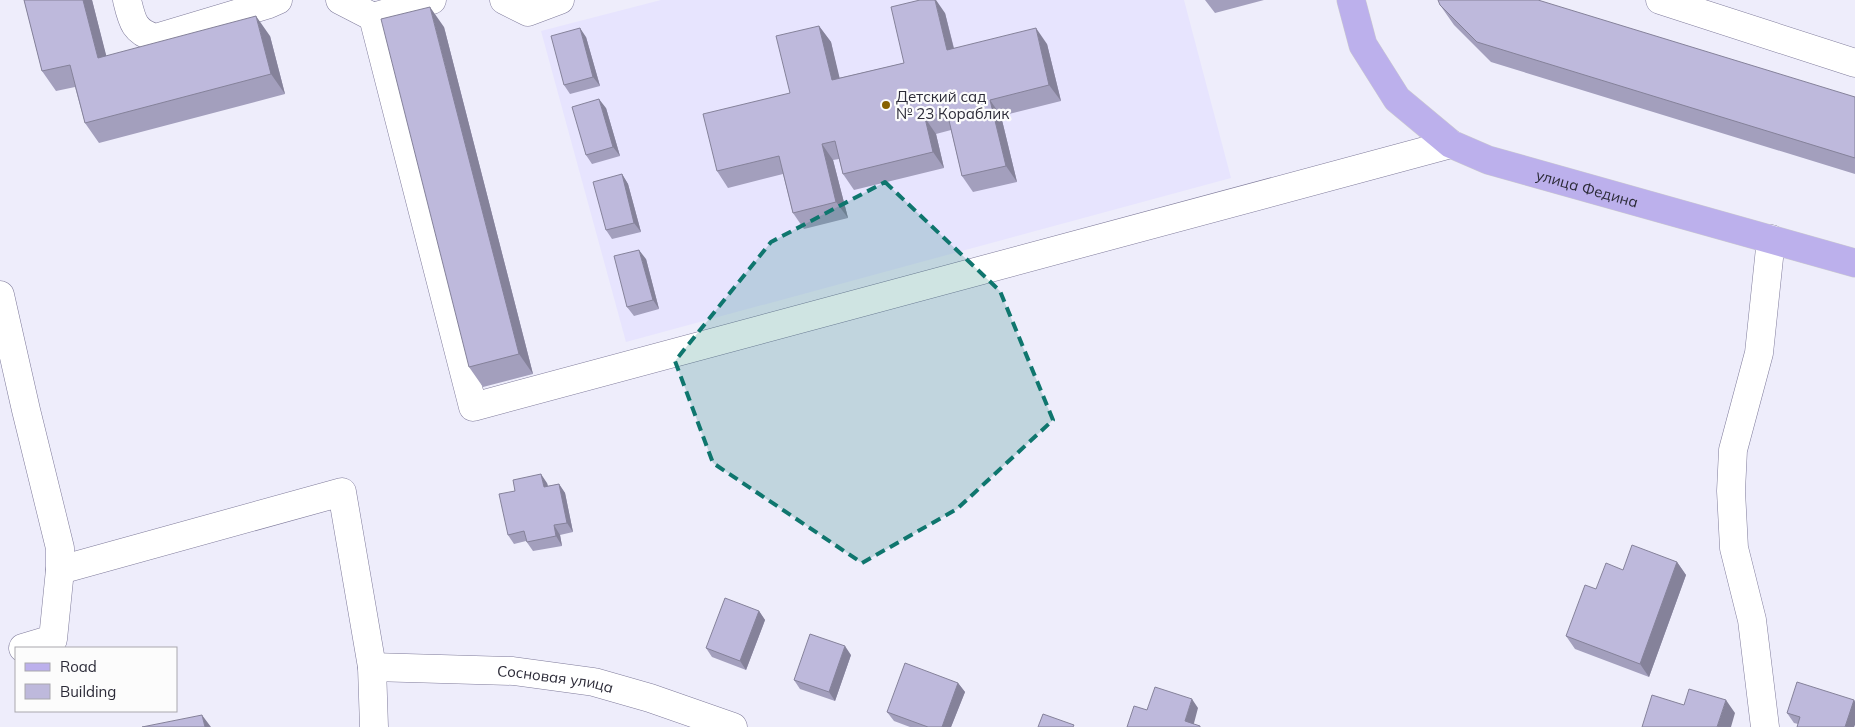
<svg xmlns="http://www.w3.org/2000/svg" width="1855" height="727" viewBox="0 0 1855 727" font-family="Mulish,sans-serif">
	<rect width="100%" height="100%" fill="#eeedfb"/>
	<path fill="#e7e4fe" d="M 661,0 L 1184,0 L 1231,178 L 626,342 L 541,31 Z"/>
	<g fill="none" stroke-linecap="round" stroke-linejoin="round">
		<g stroke="#7f7b9b" stroke-width="29">
			<g id="minor">
				<path d="M 127,0 C 132,21 134,32 156,38 L 269,4 L 278,0"/>
				<path d="M 340,0 L 373,17"/>
				<path d="M 432,0 L 373,17 L 473,407 L 1451,144"/>
				<path d="M 504,0 L 528,12 L 560,0"/>
				<path d="M 1660,0 L 1855,63"/>
				<path d="M 0,295 L 26,410 L 60,548 L 60,570 L 53,639 L 23,648"/>
				<path d="M 60,570 L 342,492 L 372,667 L 374,727"/>
				<path id="s1" d="M 372,667 L 513,671 L 594,682 L 650,698 L 733,727"/>
				<path d="M 1765,727 L 1752,620 L 1734,548 L 1731,491 L 1733,450 L 1759,353 L 1771,239"/>
			</g>
		</g>
		<g stroke="#cccccf" stroke-width="29">
			<g id="major">
				<path id="s2" d="M 1351,0 L 1363,45 L 1397,99 L 1451,144 L 1488,160 L 1855,263"/>
			</g>
		</g>
		<use href="#minor" stroke="#fff" stroke-width="28"/>
		<use href="#major" stroke="#bcb0ec" stroke-width="28"/>
	</g>
	<path fill="#a39fbd" d="M 24,0 L 92,0 L 106,56 L 270,36 L 285,94 L 99,143 L 85,123 L 75,87 L 56,91 L 42,71 Z
		M 1205,0 L 1264,0 L 1215,13 Z
		M 1440,5 L 1855,97 L 1855,174 L 1491,62 L 1454,25 Z
		M 945,13 L 954,48 L 1047,44 L 1061,101 L 1001,116 L 1017,182 L 973,192 L 962,176 L 951,130 L 936,134 L 944,168 L 854,190 L 843,174 L 839,159 L 833,160 L 848,218 L 804,229 L 793,213 L 783,174 L 728,188 L 717,171 L 790,93 L 819,26 L 831,42 L 839,78 L 904,63 Z
		M 444,27 L 533,374 L 483,387 L 469,367 Z
		M 586,37 L 600,86 L 570,94 L 564,85 Z
		M 606,108 L 620,156 L 592,164 L 586,155 Z
		M 622,174 L 628,184 L 641,232 L 612,239 L 606,230 Z
		M 646,259 L 659,309 L 634,316 L 627,307 Z
		M 547,483 L 548,486 L 559,484 L 565,493 L 573,532 L 560,535 L 562,546 L 533,551 L 526,541 L 514,544 L 508,535 Z
		M 1677,562 L 1686,575 L 1649,677 L 1575,649 L 1566,636 L 1596,589 L 1623,570 Z
		M 759,611 L 765,620 L 746,670 L 712,657 L 706,648 Z
		M 851,655 L 835,701 L 800,689 L 794,680 Z
		M 958,683 L 965,692 L 951,727 L 910,727 L 894,721 L 887,712 Z
		M 1854,700 L 1855,702 L 1855,725 L 1798,724 L 1794,723 L 1787,713 Z"/>
	<path fill="#85829a" d="M 83,0 L 92,0 L 112,78 L 98,58 Z
		M 935,0 L 936,0 L 945,13 L 958,66 L 947,50 Z
		M 430,7 L 444,27 L 533,374 L 519,354 Z
		M 256,16 L 270,36 L 285,94 L 271,74 Z
		M 819,26 L 831,42 L 844,96 L 832,80 Z
		M 580,28 L 586,37 L 600,86 L 593,77 Z
		M 1036,28 L 1047,44 L 1061,101 L 1049,85 Z
		M 599,99 L 606,108 L 620,156 L 613,147 Z
		M 990,100 L 1001,116 L 1017,182 L 1006,166 Z
		M 925,118 L 936,134 L 944,168 L 933,152 Z
		M 822,144 L 833,160 L 848,218 L 836,202 Z
		M 622,174 L 628,184 L 641,232 L 634,223 Z
		M 639,250 L 646,259 L 659,309 L 653,300 Z
		M 541,474 L 547,483 L 550,496 L 544,487 Z
		M 559,484 L 565,493 L 573,532 L 567,523 Z
		M 554,525 L 560,535 L 562,546 L 556,536 Z
		M 1677,562 L 1686,575 L 1649,677 L 1640,664 Z
		M 759,611 L 765,620 L 746,670 L 740,661 Z
		M 845,646 L 851,655 L 835,701 L 829,692 Z
		M 958,683 L 965,692 L 951,727 L 942,727 Z
		M 1192,699 L 1198,708 L 1193,727 L 1185,721 Z
		M 1726,700 L 1735,713 L 1731,727 L 1717,727 Z
		M 1854,700 L 1855,702 L 1855,725 L 1854,727 L 1845,727 Z
		M 202,715 L 211,727 L 205,727 Z"/>
	<path fill="#beb9dc" stroke="#85829a" d="M 24,0 L 83,0 L 98,58 L 256,16 L 271,74 L 85,123 L 70,65 L 42,71 Z
		M 920,0 L 935,0 L 947,50 L 1036,28 L 1049,85 L 990,100 L 1006,166 L 962,176 L 947,112 L 925,118 L 933,152 L 843,174 L 835,141 L 822,144 L 836,202 L 793,213 L 779,156 L 717,171 L 703,114 L 790,93 L 776,36 L 819,26 L 832,80 L 904,63 L 891,7 Z
		M 1438,0 L 1538,0 L 1855,97 L 1855,158 L 1477,42 L 1440,5 Z
		M 430,7 L 519,354 L 469,367 L 381,19 Z
		M 580,28 L 593,77 L 564,85 L 551,36 Z
		M 599,99 L 613,147 L 586,155 L 572,107 Z
		M 622,174 L 634,223 L 606,230 L 593,182 Z
		M 639,250 L 653,300 L 627,307 L 614,256 Z
		M 541,474 L 544,487 L 559,484 L 567,523 L 554,525 L 556,536 L 527,542 L 524,531 L 508,535 L 499,494 L 515,491 L 513,480 Z
		M 1632,545 L 1677,562 L 1640,664 L 1566,636 L 1585,585 L 1596,589 L 1606,563 L 1623,570 Z
		M 725,598 L 759,611 L 740,661 L 706,648 Z
		M 810,634 L 845,646 L 829,692 L 794,680 Z
		M 905,663 L 958,683 L 942,727 L 928,727 L 887,712 Z
		M 1797,682 L 1854,700 L 1845,727 L 1797,727 L 1800,717 L 1787,713 Z
		M 1155,687 L 1192,699 L 1185,721 L 1200,726 L 1200,727 L 1127,727 L 1134,706 L 1147,710 Z
		M 1689,689 L 1726,700 L 1717,727 L 1642,727 L 1652,695 L 1684,705 Z
		M 1043,714 L 1074,725 L 1073,727 L 1038,727 Z
		M 202,715 L 205,727 L 142,727 Z"/>
	<path fill="#0f766e" fill-opacity="0.2" stroke="#0f766e" stroke-width="4" stroke-dasharray="10 6" stroke-linejoin="round" d="M 885,182 L 1000,291 L 1053,420 L 957,509 L 862,563 L 713,463 L 675,361 L 771,242 Z"/>
	<circle fill="#886100" stroke="#fcfcfc" stroke-width="2" cx="886" cy="105" r="5"/>
	<g text-anchor="middle" dominant-baseline="central" stroke-width="4.5" stroke-linejoin="round" paint-order="stroke">
		<g font-size="15" fill="#2c2b38" stroke="#fcfcfc" text-anchor="start">
			<text x="896" y="96">Детский сад<tspan x="896" dy="17">№ 23 Кораблик</tspan></text>
		</g>
		<g font-size="15" fill="#2c2b38" stroke="#fcfcfc">
			<text stroke="none"><textPath href="#s2" startOffset="324">улица Федина</textPath></text>
			<text stroke="none"><textPath href="#s1" startOffset="184">Сосновая улица</textPath></text>
		</g>
	</g>
	<rect x="15" y="647" width="162" height="65" fill="#fcfcfc" stroke="#a9a8ae"/>
	<rect x="25" y="663" width="25" height="8" fill="#bcb0ec" stroke="#a9a8ae"/>
	<text x="60" y="672" font-size="15" fill="#2c2b38">Road</text>
	<rect x="25" y="684" width="25" height="15" fill="#beb9dc" stroke="#a9a8ae"/>
	<text x="60" y="697" font-size="15" fill="#2c2b38">Building</text>
</svg>
